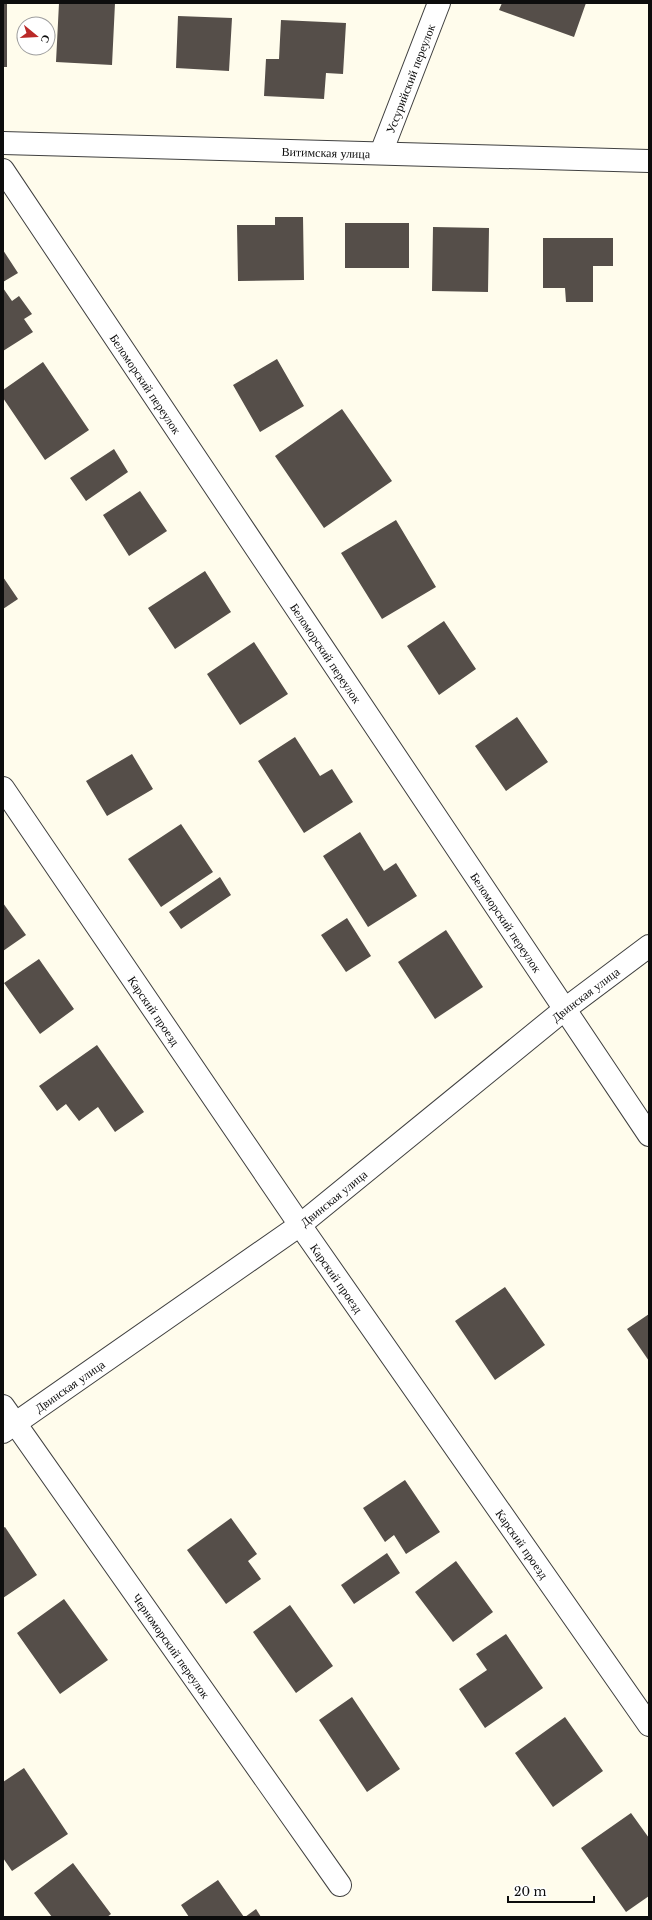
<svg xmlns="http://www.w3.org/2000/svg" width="652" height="1920" viewBox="0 0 652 1920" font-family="'Libre Baskerville',serif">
	<rect width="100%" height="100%" fill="#fffcec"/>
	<path fill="#554e49" d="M 3,3 L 7,3 L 7,67 L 3,67 Z
		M 59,3 L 115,3 L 112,65 L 56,62 Z
		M 502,3 L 586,3 L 574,37 L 499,10 Z
		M 178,16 L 232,18 L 229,71 L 176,68 Z
		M 281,20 L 346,23 L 343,74 L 326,73 L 324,99 L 264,96 L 266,59 L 279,59 Z
		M 275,217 L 303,217 L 304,280 L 238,281 L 237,225 L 275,225 Z
		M 345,223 L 409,223 L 409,268 L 345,268 Z
		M 433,227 L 489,228 L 488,292 L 432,291 Z
		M 543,238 L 613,238 L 613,266 L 593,266 L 593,302 L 566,302 L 565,288 L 543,288 Z
		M 3,250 L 18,273 L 3,282 Z
		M 3,288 L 12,301 L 19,296 L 32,314 L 24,319 L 33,332 L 3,351 Z
		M 277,359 L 304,406 L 260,432 L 233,385 Z
		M 43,362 L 89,430 L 45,460 L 3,398 L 3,390 Z
		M 342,409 L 392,481 L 324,528 L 275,456 Z
		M 114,449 L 128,472 L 86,501 L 70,478 Z
		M 140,491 L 167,531 L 129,556 L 103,515 Z
		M 396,520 L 436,587 L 382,619 L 341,553 Z
		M 205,571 L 231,612 L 175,649 L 148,608 Z
		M 3,577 L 18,599 L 3,609 Z
		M 444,621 L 476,669 L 439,695 L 407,646 Z
		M 254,642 L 288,694 L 240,725 L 207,674 Z
		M 517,717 L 548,762 L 506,791 L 475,746 Z
		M 295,737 L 320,776 L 332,769 L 353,802 L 304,833 L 258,761 Z
		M 132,754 L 153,789 L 107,816 L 86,781 Z
		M 181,824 L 213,872 L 161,907 L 128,859 Z
		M 360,832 L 384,871 L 396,863 L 417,896 L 368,927 L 323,856 Z
		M 220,877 L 231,895 L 181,929 L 169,912 Z
		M 3,903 L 26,935 L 3,951 Z
		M 347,918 L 371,956 L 346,972 L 321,935 Z
		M 446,930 L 483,987 L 435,1019 L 398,962 Z
		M 39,959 L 74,1009 L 40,1034 L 4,983 Z
		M 97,1045 L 144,1112 L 115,1132 L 98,1107 L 79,1121 L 66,1104 L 57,1111 L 39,1086 Z
		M 505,1287 L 545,1345 L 495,1380 L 455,1321 Z
		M 649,1314 L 649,1361 L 627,1329 Z
		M 405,1480 L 440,1532 L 406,1554 L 394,1535 L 385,1542 L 363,1508 Z
		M 231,1518 L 257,1554 L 248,1561 L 261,1579 L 226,1604 L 187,1550 Z
		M 5,1527 L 37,1575 L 3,1598 L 3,1528 Z
		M 387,1553 L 400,1573 L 354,1604 L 341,1585 Z
		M 456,1561 L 493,1612 L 453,1642 L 415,1592 Z
		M 64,1599 L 108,1660 L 60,1694 L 17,1633 Z
		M 290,1605 L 333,1666 L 296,1693 L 253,1632 Z
		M 506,1634 L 543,1688 L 485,1728 L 459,1689 L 487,1670 L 476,1654 Z
		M 352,1697 L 400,1769 L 367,1792 L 319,1720 Z
		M 565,1717 L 603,1771 L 553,1807 L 515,1753 Z
		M 24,1768 L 68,1834 L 12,1871 L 3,1858 L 3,1782 Z
		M 631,1813 L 649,1838 L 649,1896 L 626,1912 L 581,1848 Z
		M 73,1863 L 111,1914 L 107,1917 L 52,1917 L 34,1893 Z
		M 218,1880 L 244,1917 L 189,1917 L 181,1905 Z
		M 256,1909 L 261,1917 L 245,1917 Z"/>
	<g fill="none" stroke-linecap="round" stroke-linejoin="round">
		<g stroke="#404040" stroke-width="24">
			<g id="minor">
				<path id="s1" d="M 3,143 L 649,161"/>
				<path id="s2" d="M 381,153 L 439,3"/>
				<path id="s3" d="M 3,170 L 649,1135"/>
				<path id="s4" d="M 3,788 L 300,1225 L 649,1725"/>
				<path id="s5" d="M 3,1406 L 340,1885"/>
			</g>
		</g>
		<g stroke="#404040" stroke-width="24">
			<g id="tertiary">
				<path id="s6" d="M 3,1432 L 300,1225 L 565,1009 L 649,946"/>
			</g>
		</g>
		<use href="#minor" stroke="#fff" stroke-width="22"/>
		<use href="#tertiary" stroke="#fff" stroke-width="22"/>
	</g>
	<g text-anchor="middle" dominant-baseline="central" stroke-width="4" stroke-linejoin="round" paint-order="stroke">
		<g font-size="12" fill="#0d0d0d" stroke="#fff">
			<text stroke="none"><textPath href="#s2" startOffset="80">Уссурийский переулок</textPath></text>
			<text stroke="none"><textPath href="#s1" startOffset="323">Витимская улица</textPath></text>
			<text stroke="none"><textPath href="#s3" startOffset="257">Беломорский переулок</textPath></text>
			<text stroke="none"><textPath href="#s3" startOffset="581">Беломорский переулок</textPath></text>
			<text stroke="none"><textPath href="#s3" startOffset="905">Беломорский переулок</textPath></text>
			<text stroke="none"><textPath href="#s6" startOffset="729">Двинская улица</textPath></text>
			<text stroke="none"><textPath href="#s4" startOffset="269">Карский проезд</textPath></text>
			<text stroke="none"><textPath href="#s6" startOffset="405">Двинская улица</textPath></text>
			<text stroke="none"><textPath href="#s4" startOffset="593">Карский проезд</textPath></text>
			<text stroke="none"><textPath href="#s6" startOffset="81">Двинская улица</textPath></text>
			<text stroke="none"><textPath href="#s4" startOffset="917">Карский проезд</textPath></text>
			<text stroke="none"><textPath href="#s5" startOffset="293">Черноморский переулок</textPath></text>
		</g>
	</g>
	<rect width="652" height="1920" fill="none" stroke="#0d0d0d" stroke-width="8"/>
	<g transform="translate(36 36) rotate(108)"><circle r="19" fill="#ffffff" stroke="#9e9e9e"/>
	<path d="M0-3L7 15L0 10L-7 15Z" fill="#ba2927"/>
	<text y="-6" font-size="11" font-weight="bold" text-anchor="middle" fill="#0d0d0d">С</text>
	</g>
	<path d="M508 1896v6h86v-6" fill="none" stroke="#0d0d0d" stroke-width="2"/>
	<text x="514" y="1896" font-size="12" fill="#0d0d0d" stroke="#ffffff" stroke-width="3" paint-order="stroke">20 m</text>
</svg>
